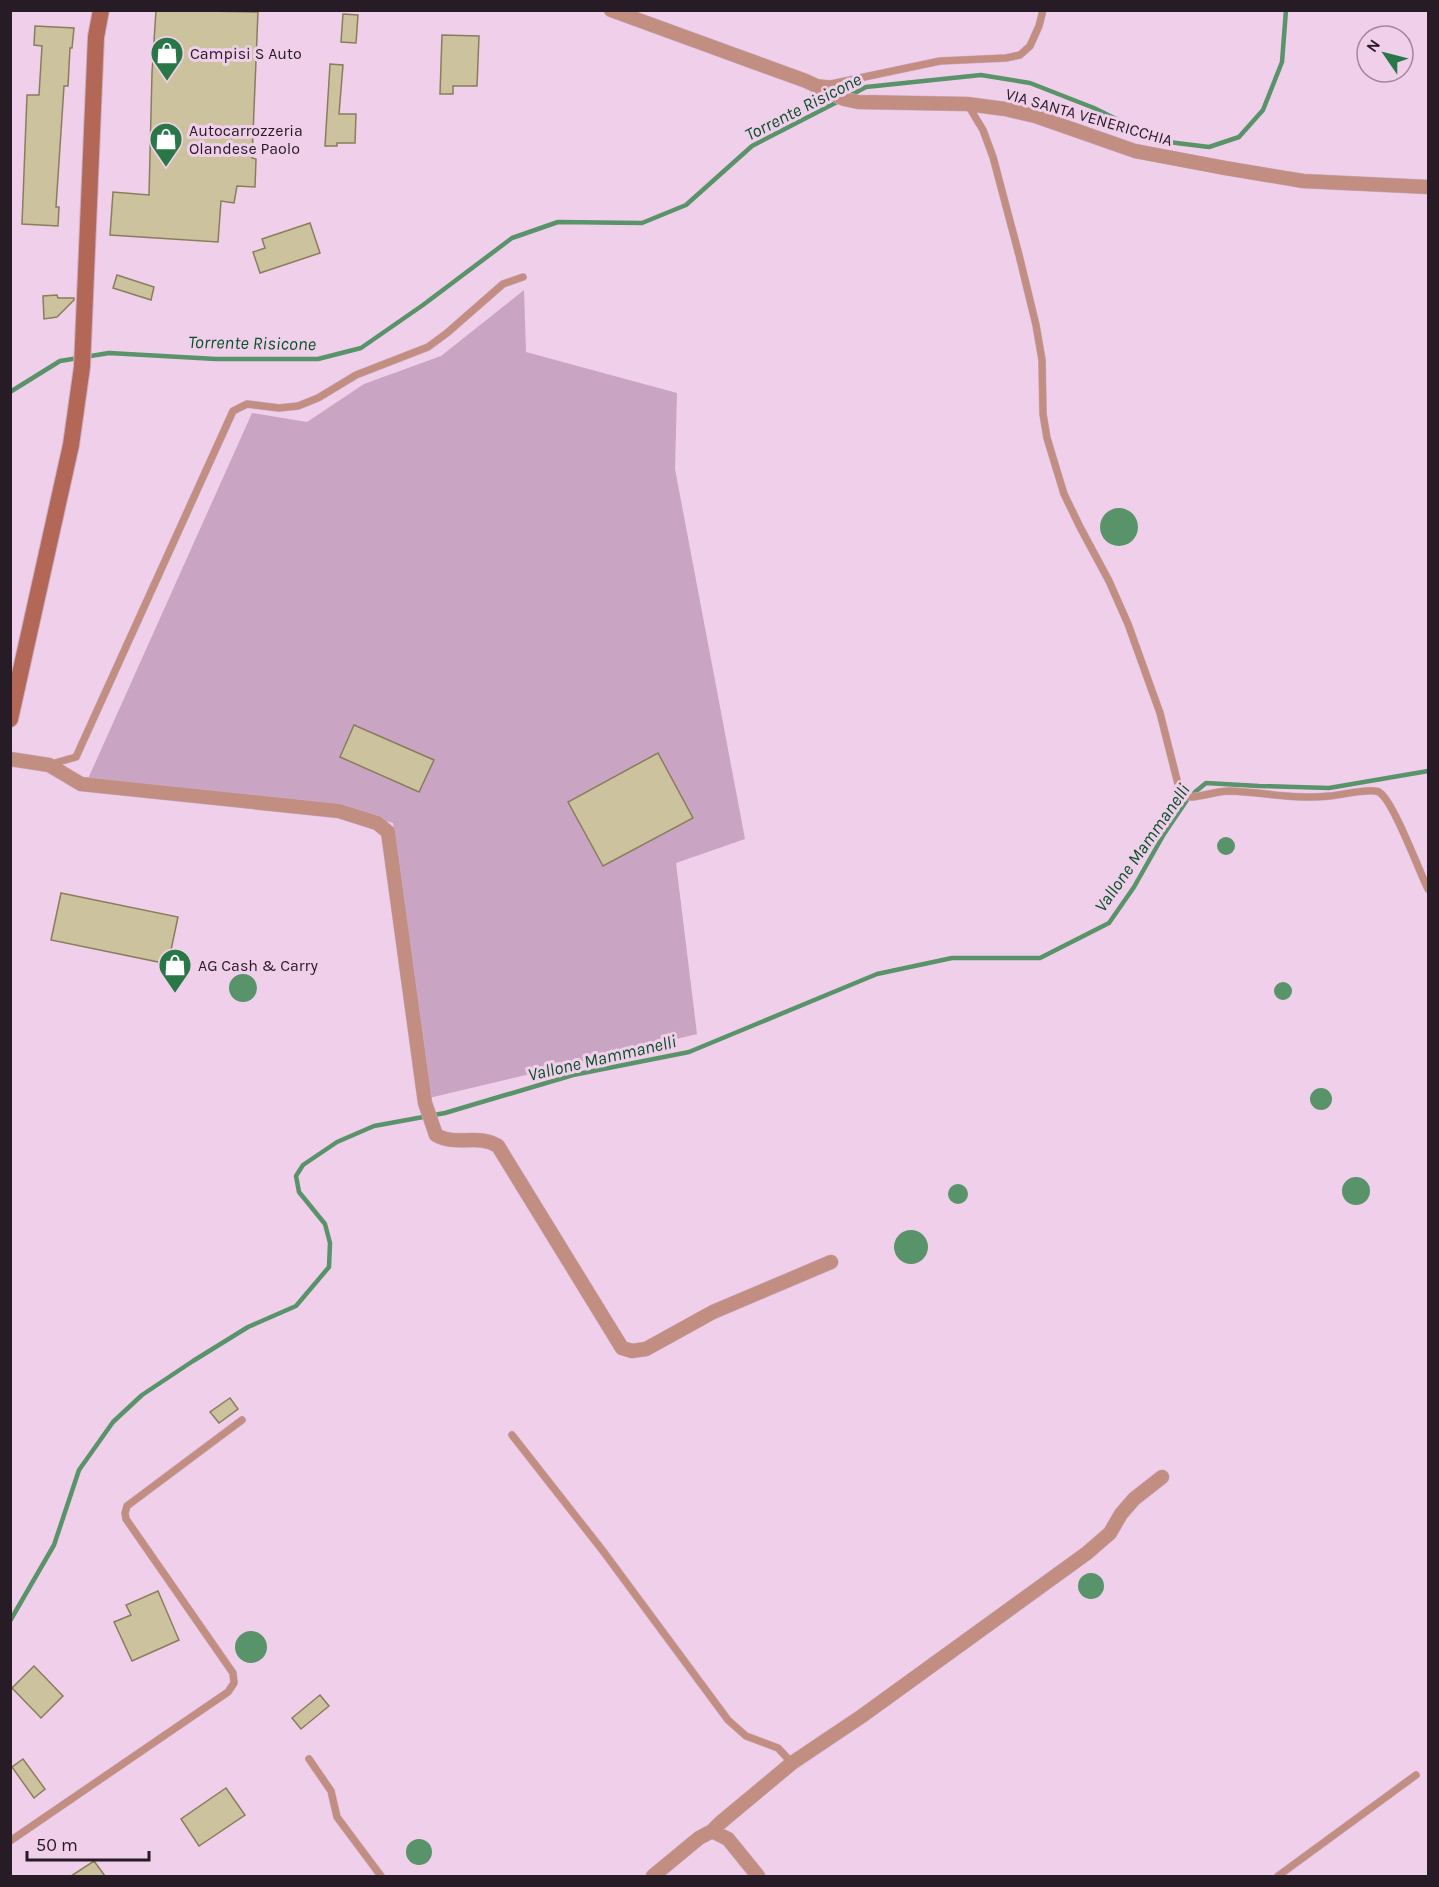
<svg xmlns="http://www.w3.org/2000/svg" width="1439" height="1887" viewBox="0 0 1439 1887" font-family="Karla,sans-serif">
	<rect width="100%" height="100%" fill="#f0cfea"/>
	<path fill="#caa4c3" d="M 524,290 L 526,352 L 677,393 L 675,469 L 745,839 L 676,863 L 697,1034 L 429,1098 L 393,823 L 336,807 L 87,781 L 252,413 L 307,422 L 364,384 L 441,356 Z"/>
	<path fill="#59936a" d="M1100 527a19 19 0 1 1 38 0a19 19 0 1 1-38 0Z
		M1217 846a9 9 0 1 1 18 0a9 9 0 1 1-18 0Z
		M229 988a14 14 0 1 1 28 0a14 14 0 1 1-28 0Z
		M1274 991a9 9 0 1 1 18 0a9 9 0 1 1-18 0Z
		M1310 1099a11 11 0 1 1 22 0a11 11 0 1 1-22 0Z
		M1342 1191a14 14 0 1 1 28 0a14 14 0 1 1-28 0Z
		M948 1194a10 10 0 1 1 20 0a10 10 0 1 1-20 0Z
		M894 1247a17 17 0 1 1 34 0a17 17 0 1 1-34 0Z
		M1078 1586a13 13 0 1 1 26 0a13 13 0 1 1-26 0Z
		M235 1647a16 16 0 1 1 32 0a16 16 0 1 1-32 0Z
		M406 1852a13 13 0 1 1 26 0a13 13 0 1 1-26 0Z"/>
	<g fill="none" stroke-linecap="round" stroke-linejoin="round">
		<path stroke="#59936a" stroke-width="4.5" d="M 849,96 L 866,87 L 981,75 L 1030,83 L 1094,108 L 1160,141 L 1209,147 L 1239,137 L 1263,110 L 1282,62 L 1286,10
			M 10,392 L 60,361 L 109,353 L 216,359 L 318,359 L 361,348 L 423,305 L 512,238 L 558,222 L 642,223 L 686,205 L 752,146 L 839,101
			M 10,1621 L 54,1545 L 79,1470 L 113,1422 L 142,1395 L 193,1361 L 248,1327 L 296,1306 L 329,1267 L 330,1243 L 325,1224 L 299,1192 L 296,1176 L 303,1165 L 337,1142 L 374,1126 L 445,1113 L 573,1075 L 689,1052 L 877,974 L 952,958 L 1040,958 L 1109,923 L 1134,887 L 1164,834 L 1189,797 L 1206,783 L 1259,786 L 1329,788 L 1428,771"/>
	</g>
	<path fill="#cdc29e" stroke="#887e5c" stroke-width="1.5" d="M 156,10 L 258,12 L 252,158 L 256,159 L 255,187 L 237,186 L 234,203 L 221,201 L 218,242 L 110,235 L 113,192 L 149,195 L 152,73 Z
		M 343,14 L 358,15 L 356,43 L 341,42 Z
		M 35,26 L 74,28 L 72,48 L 70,48 L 68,86 L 64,86 L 56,207 L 59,207 L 58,226 L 22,224 L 27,95 L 39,95 L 42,46 L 34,45 Z
		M 442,35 L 479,36 L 477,86 L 453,86 L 453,94 L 440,94 Z
		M 330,64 L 343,65 L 339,114 L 356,114 L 355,143 L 337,143 L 337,146 L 325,146 Z
		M 310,223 L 320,253 L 260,273 L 253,252 L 265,248 L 262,239 Z
		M 117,275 L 154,287 L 151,300 L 113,288 Z
		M 57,295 L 58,298 L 74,298 L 74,300 L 57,317 L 44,319 L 43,296 Z
		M 354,725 L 434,760 L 419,792 L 340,757 Z
		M 658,753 L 693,818 L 603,866 L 568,802 Z
		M 61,893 L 178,917 L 168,964 L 51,940 Z
		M 230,1398 L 238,1409 L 219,1423 L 210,1412 Z
		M 158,1591 L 179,1640 L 132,1661 L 114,1622 L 131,1615 L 126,1605 Z
		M 34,1666 L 63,1696 L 41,1718 L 12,1688 Z
		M 320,1695 L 329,1706 L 301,1729 L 292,1718 Z
		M 23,1759 L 45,1789 L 34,1798 L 12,1767 Z
		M 226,1788 L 245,1815 L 199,1846 L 181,1819 Z
		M 94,1861 L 105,1876 L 71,1876 Z"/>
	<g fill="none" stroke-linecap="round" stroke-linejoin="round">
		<g stroke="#ccafc7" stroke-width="8">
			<path id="service" d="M 819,83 L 831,84 L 940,61 L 1006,58 L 1020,55 L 1030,46 L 1039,26 L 1043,10
				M 968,105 L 983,130 L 993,157 L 1019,255 L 1036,325 L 1042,360 L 1043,414 L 1047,438 L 1064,494 L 1080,527 L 1109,581 L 1128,624 L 1160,713 L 1178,784 L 1189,797 C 1203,797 1215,791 1229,791 C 1263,792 1296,800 1330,796 C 1341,795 1370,788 1379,792 C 1393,800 1419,871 1428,889
				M 51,764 L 76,757 L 233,411 L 247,404 L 279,408 L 298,406 L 318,398 L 356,375 L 428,347 L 447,333 L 503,284 L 523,277
				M 512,1435 L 603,1551 L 728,1720 L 746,1736 L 778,1748 L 792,1763
				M 309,1759 L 331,1791 L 337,1817 L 381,1876
				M 10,1841 L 228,1692 L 234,1683 L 233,1673 L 126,1519 L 125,1513 L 127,1506 L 242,1420
				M 1278,1876 L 1416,1775"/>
		</g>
		<g stroke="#ccafc7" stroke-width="15">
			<path id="minor" d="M 611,10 L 806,81 L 844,99 L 858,102 L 967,104 L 1005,109 L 1035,116 L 1135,151 L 1225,168 L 1303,181 L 1428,187
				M 10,759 L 49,765 L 81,784 L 339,811 L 377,823 L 388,832 L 425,1103 L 436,1135 C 457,1147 477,1133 498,1146 L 622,1348 L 632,1351 L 646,1349 L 713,1312 L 831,1262
				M 712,1831 L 720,1823 L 792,1763 L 862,1716 L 1087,1553 L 1110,1533 L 1121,1514 L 1134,1499 L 1162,1477
				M 653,1876 L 699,1838 L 712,1831 L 728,1839 L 758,1876"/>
		</g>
		<g stroke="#ccafc7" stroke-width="18">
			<path id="secondary" d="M 10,719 L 71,445 L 82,367 L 96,37 L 101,10"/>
		</g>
		<use href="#service" stroke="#c28e82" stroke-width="7"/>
		<use href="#minor" stroke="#c28e82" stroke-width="14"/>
		<use href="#secondary" stroke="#b26757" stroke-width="16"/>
	</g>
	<defs>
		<g id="shop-pin" transform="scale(1.725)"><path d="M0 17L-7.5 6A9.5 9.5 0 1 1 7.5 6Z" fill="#297747" stroke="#f0cfea"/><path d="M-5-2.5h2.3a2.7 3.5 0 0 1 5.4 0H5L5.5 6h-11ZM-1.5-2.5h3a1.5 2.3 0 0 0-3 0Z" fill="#fff"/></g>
	</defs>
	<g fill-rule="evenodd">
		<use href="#shop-pin" x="167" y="53"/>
		<use href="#shop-pin" x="166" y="139"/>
		<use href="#shop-pin" x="175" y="965"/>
	</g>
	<g text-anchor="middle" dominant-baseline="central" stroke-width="6" stroke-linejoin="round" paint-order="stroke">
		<g font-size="16" fill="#271b25" stroke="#f0cfea" text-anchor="start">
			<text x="190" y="53">Campisi S Auto</text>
			<text x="189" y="130">Autocarrozzeria<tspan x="189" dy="18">Olandese Paolo</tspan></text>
			<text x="198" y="965">AG Cash &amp; Carry</text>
		</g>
		<g font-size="16" fill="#271b25" stroke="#f0cfea">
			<text transform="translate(1089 117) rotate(16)">VIA SANTA VENERICCHIA</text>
		</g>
		<g font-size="18" font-style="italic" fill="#095029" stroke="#f0cfea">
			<text transform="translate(803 107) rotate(-27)">Torrente Risicone</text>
			<text transform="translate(252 343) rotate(1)">Torrente Risicone</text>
			<text transform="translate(1142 848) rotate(-55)">Vallone Mammanelli</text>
			<text transform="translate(602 1058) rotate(-13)">Vallone Mammanelli</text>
		</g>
	</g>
	<rect width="1439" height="1887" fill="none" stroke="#271b25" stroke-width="24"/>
	<g transform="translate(1385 54) rotate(305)"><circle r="28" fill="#f0cfea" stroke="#a0879b" stroke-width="1.5"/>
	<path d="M0-4.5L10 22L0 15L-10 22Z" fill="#297747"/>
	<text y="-9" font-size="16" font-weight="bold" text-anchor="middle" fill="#271b25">N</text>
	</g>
	<path d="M27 1851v9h122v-9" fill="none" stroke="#271b25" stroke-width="3"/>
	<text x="36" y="1851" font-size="18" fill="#271b25" stroke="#f0cfea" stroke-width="4.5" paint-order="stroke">50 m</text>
</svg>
